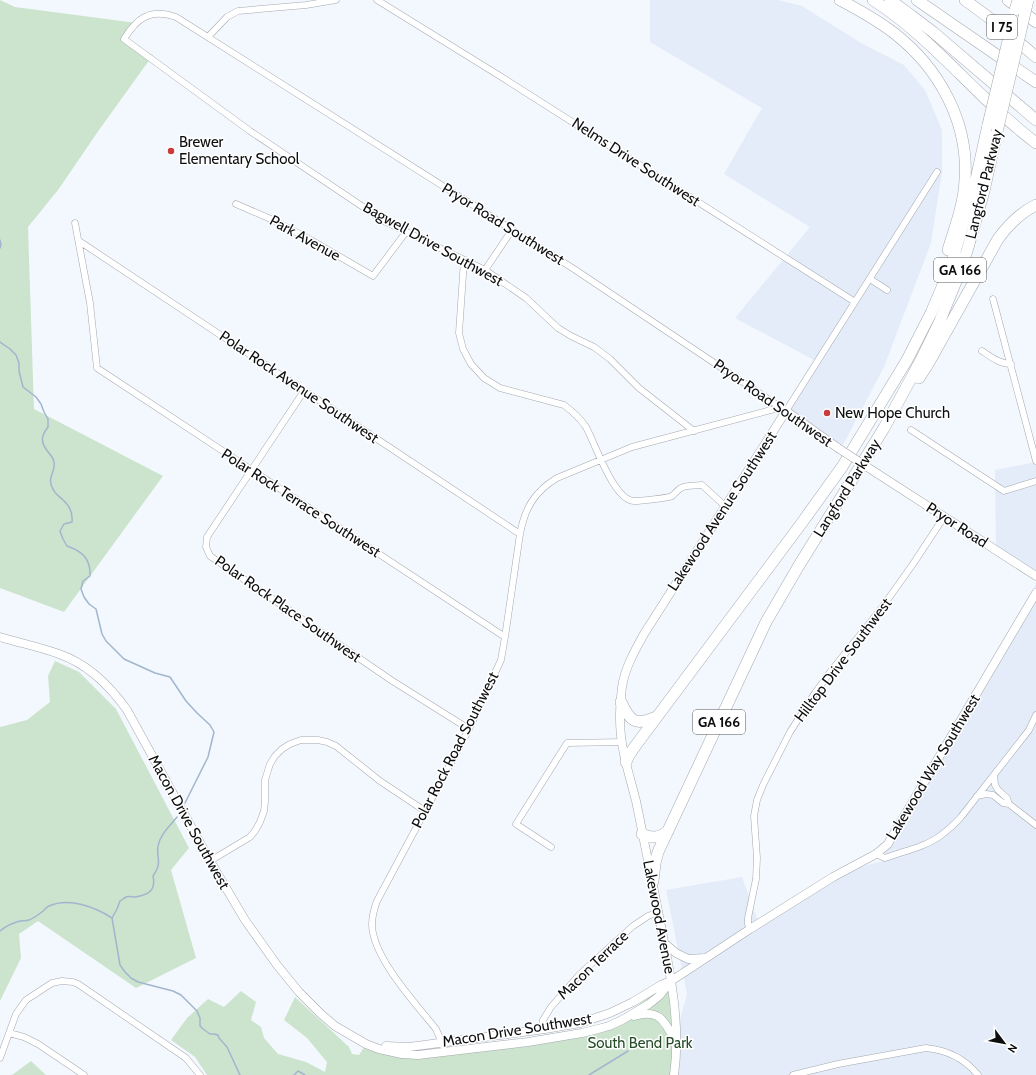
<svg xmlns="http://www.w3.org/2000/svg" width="1036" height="1075" viewBox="0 0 1036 1075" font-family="Cabin,sans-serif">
	<rect width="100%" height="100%" fill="#f3f8fe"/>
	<path fill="#e3ecf8" d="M 650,0 L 778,0 L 802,6 L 861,43 L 904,65 L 925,90 L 942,130 L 942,172 L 931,243 L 884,367 L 843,445 L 782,411 L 814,360 L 735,318 L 810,227 L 724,174 L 762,108 L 650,42 Z
		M 1036,462 L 1036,576 L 996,550 L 995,470 Z
		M 1036,584 L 1036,1075 L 669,1075 L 674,1041 L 687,994 L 666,890 L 742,877 L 758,921 L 833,875 L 882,861 L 904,808 Z"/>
	<path fill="#cce4cd" d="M 0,0 L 15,7 L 129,22 L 133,22 L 125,42 L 153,55 L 99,130 L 58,190 L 28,227 L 34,409 L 163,476 L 64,612 L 0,588 Z
		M 55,661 L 79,672 L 116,709 L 189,848 L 171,870 L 196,958 L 136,988 L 38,921 L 19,934 L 21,958 L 0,1001 L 0,727 L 27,720 L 50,702 L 48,676 Z
		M 671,981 L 673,1075 L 207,1075 L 195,1057 L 171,1040 L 187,1018 L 208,999 L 224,1007 L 241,991 L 256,1002 L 251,1020 L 261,1027 L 264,1038 L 278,1054 L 306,1062 L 325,1072 L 327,1062 L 307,1038 L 284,1020 L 295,997 L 349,1047 L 352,1054 L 359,1055 L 366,1044 L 443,1053 L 609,1026 Z
		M 31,1061 L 46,1075 L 12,1075 Z"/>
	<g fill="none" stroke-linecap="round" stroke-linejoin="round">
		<path stroke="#a1b6ce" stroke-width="1.5" d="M 0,240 L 1,245 L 0,248
			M 0,342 L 10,349 L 16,355 L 19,363 L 19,371 L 23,387 L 36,397 L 41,404 L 44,412 L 48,419 L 48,427 C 42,435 40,441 46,449 C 49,454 53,456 54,462 C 56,473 46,477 53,489 C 55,494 59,496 63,500 C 70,506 73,513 72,522 L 64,524 L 60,531 L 63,539 L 67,546 C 82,551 91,559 90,576 L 83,581 L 81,589 L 84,597 L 89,604 L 96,609 L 102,634 L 106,641 L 124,659 L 155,673 L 170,677 L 186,701 L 197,713 L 210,725 L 214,732 L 208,757 L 185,803
			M 112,918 L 120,965 L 125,972 L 131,978 L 138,982 L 173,991 L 181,995 L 197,1011 L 200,1018 L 200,1026 L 203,1029 L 210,1034 L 214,1034 L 218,1035 L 219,1038 L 227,1047 L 240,1075
			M 112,918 L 117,909 L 120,901 C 122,900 124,898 126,897 C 129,896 132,897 135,897 C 149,895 156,890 153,876 C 163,862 156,859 158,846 C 160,834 171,825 177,817
			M 0,931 C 6,926 12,923 20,921 C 23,921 26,921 29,920 C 34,918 38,915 42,912 C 45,910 46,907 49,906 C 69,897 95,907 112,918
			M 294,1075 L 298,1071 L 305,1075
			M 589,1075 L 628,1051"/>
		<g stroke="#a4a8ae" stroke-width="7">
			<path id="street" d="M 377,0 L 500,76 L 855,302
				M 208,37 L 227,17 L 238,11 L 306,5 L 336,0
				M 236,204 L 273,220 L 311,240 L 373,276 L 406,232
				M 75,223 L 90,303 L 97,368 L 505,637
				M 79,241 L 520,534
				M 464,260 L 459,333 L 463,349 L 471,364 L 484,378 L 500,388 L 564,405 C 572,411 580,418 586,427 C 595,443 614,502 635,501 C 640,501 669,498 672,496 C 675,494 677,490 681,488 C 685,485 696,486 702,485 L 725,506
				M 485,270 L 512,230
				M 870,279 L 887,290
				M 993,299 L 1036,461
				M 982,351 C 991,357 1000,364 1011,364
				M 304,391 L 207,537 L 206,547 L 210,556 L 391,680 L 469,729
				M 911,430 L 1004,491 L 1036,481
				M 694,431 L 639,388 L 610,359 L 594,347 L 571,336 L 558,328 L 526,298 L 485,270 L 384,221 L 250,131 L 124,39 C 137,18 150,8 176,17 L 574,269 L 786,411 L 937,172
				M 994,775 L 995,785 L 998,790 L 1007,798 L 1009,804
				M 977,796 L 986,794 L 993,795 L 1003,803 L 1009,804 L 1036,825
				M 551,847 L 516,824 L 567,743 L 622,742
				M 876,854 L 885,858 C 904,851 925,847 940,836 C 948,830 955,824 961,817 L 1029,730 L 1036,715
				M 210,861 L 250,837 L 255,831 L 260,822 L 264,811 L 265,801 L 265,780 L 270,764 L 275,756 L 282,749 L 290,744 L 301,740 L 318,740 L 327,742 L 336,746 L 380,781 L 425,811
				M 750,929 L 748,924 L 748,918 L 756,879 L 757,858 L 754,816 L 757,800 L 763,785 L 790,732 L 815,693 L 831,671 L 881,609 L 913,564 L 944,517
				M 541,1030 L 543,1020 L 551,1007 L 580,974 L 633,926 L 648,916 L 658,912
				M 9,1033 L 24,1037 L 38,1044 L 84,1075
				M 442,1045 L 439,1036 L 436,1029 C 416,1004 373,958 372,925 C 372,916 374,909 377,901 L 469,729 L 501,660 L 505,637 L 520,534 C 525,508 534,492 557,478 L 632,447 L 782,407
				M 0,1058 L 16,1014 L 26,1000 L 52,983 L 62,981 L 73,982 L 78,984 L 186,1058 L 200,1075
				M 793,1075 L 838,1064 L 926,1048 C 947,1050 965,1059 978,1075"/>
		</g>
		<g stroke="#a4a8ae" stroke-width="9">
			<path id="secondary" d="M 878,474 L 1036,576
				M 0,637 C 20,643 40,647 59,654 C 88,664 110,686 127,710 L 210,861 L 245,920 L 277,965 L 299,992 L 321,1014 L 335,1026 L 366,1044 L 379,1049 L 402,1054 L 418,1055 L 528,1042 L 582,1033 L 598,1029 L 609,1026 L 622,1020 L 649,1004 L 659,996 L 671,981
				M 664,943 L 676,953 L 688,959 L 705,958
				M 634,1016 C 658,1009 664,1019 674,1039
				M 386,1046 L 409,1047 L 545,1029 L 580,1023 L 610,1013 L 633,1002 L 661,985 L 671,981 L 750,929 L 833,877 L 876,854 L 888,844 L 890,840 L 1036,593
				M 674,1075 C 681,1028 671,977 662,931 C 653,887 645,844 636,801 C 632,785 627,769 624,754 C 619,732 619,709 622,687 C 625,668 634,652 644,634 L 786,411 L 838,448"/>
		</g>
		<g stroke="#a4a8ae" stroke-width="12">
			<path id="highway" d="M 840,0 C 859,10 877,20 894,33 C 939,68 969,122 965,180 C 964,204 955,227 948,250
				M 873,0 C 933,38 979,100 1036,143
				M 890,0 L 912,16 L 933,32 L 1036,120
				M 917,0 L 1036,82
				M 965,0 L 999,25 L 1036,57
				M 1008,0 L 1036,22
				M 919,378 L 928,364 L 998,239 C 1008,225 1020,213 1036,205
				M 621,702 C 630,722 636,726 656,717
				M 626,762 L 629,755 L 636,745 L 801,524 L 842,467 L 907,360 L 931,313 L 946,278 L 954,255 L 975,184 L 988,125
				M 642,834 C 652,839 660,838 668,831
				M 653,881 L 655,863 L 658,852 L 766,622 L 798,567 L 884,428 L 921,360 L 939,323 L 957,279 L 967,251 L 984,191 L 997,132"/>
		</g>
		<use href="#street" stroke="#fff" stroke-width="6"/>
		<use href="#secondary" stroke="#fff" stroke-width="8"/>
		<use href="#highway" stroke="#fff" stroke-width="11"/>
		<g stroke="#a4a8ae" stroke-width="9" stroke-linecap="butt">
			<path id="secondary-bridge" d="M 838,448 L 878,474"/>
		</g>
		<g stroke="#a4a8ae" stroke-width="12" stroke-linecap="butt">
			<path id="highway-bridge" d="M 1015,10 L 1018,0
				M 988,125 L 1013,20
				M 997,132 L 1028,0"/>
		</g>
		<use href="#secondary-bridge" stroke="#fff" stroke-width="8"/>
		<use href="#highway-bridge" stroke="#fff" stroke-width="11"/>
	</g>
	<g fill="#ca3b3c" stroke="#fff" stroke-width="1.5">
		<circle cx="171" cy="151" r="4"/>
		<circle cx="827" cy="413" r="4"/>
	</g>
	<g text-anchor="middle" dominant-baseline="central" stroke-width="3" stroke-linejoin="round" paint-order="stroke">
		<g fill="#fff" stroke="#565658" stroke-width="1">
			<rect x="987" y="15" width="30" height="24" rx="3"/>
			<rect x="934" y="258" width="52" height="24" rx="3"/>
			<rect x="693" y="710" width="52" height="24" rx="3"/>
		</g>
		<g font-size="14" font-weight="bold" fill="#0d0e10">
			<text x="1002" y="27">I 75</text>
			<text x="960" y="270">GA 166</text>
			<text x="719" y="722">GA 166</text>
		</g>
		<g font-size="15" fill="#0d0e10" stroke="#fff" text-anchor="start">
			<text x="179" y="142">Brewer<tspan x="179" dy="17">Elementary School</tspan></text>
			<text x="835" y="413">New Hope Church</text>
		</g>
		<g font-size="15" fill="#0d0e10" stroke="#fff">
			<text transform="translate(636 162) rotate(33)">Nelms Drive Southwest</text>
			<text transform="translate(984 184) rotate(-76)">Langford Parkway</text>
			<text transform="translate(503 224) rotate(32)">Pryor Road Southwest</text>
			<text transform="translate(305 238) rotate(29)">Park Avenue</text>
			<text transform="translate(433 244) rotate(29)">Bagwell Drive Southwest</text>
			<text transform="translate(299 387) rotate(34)">Polar Rock Avenue Southwest</text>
			<text transform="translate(773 403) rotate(35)">Pryor Road Southwest</text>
			<text transform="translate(847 488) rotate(-58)">Langford Parkway</text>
			<text transform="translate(301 503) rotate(33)">Polar Rock Terrace Southwest</text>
			<text transform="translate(722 511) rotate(-57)">Lakewood Avenue Southwest</text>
			<text transform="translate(957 525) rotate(33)">Pryor Road</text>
			<text transform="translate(288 609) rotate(35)">Polar Rock Place Southwest</text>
			<text transform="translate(843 660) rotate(-53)">Hilltop Drive Southwest</text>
			<text transform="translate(455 750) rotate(-63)">Polar Rock Road Southwest</text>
			<text transform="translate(933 767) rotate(-59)">Lakewood Way Southwest</text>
			<text transform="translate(189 822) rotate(61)">Macon Drive Southwest</text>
			<text transform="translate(659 917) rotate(79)">Lakewood Avenue</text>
			<text transform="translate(593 965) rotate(-44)">Macon Terrace</text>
			<text transform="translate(517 1030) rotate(-9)">Macon Drive Southwest</text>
		</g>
		<g font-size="15" fill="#264c2a" stroke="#fff">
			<text x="640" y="1043">South Bend Park</text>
		</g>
	</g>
	<g transform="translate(1004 1043) rotate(122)" stroke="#ffffff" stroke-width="3" paint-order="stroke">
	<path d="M0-3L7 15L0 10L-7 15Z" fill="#0d0e10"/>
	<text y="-6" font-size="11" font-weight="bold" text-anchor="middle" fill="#0d0e10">N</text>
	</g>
</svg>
